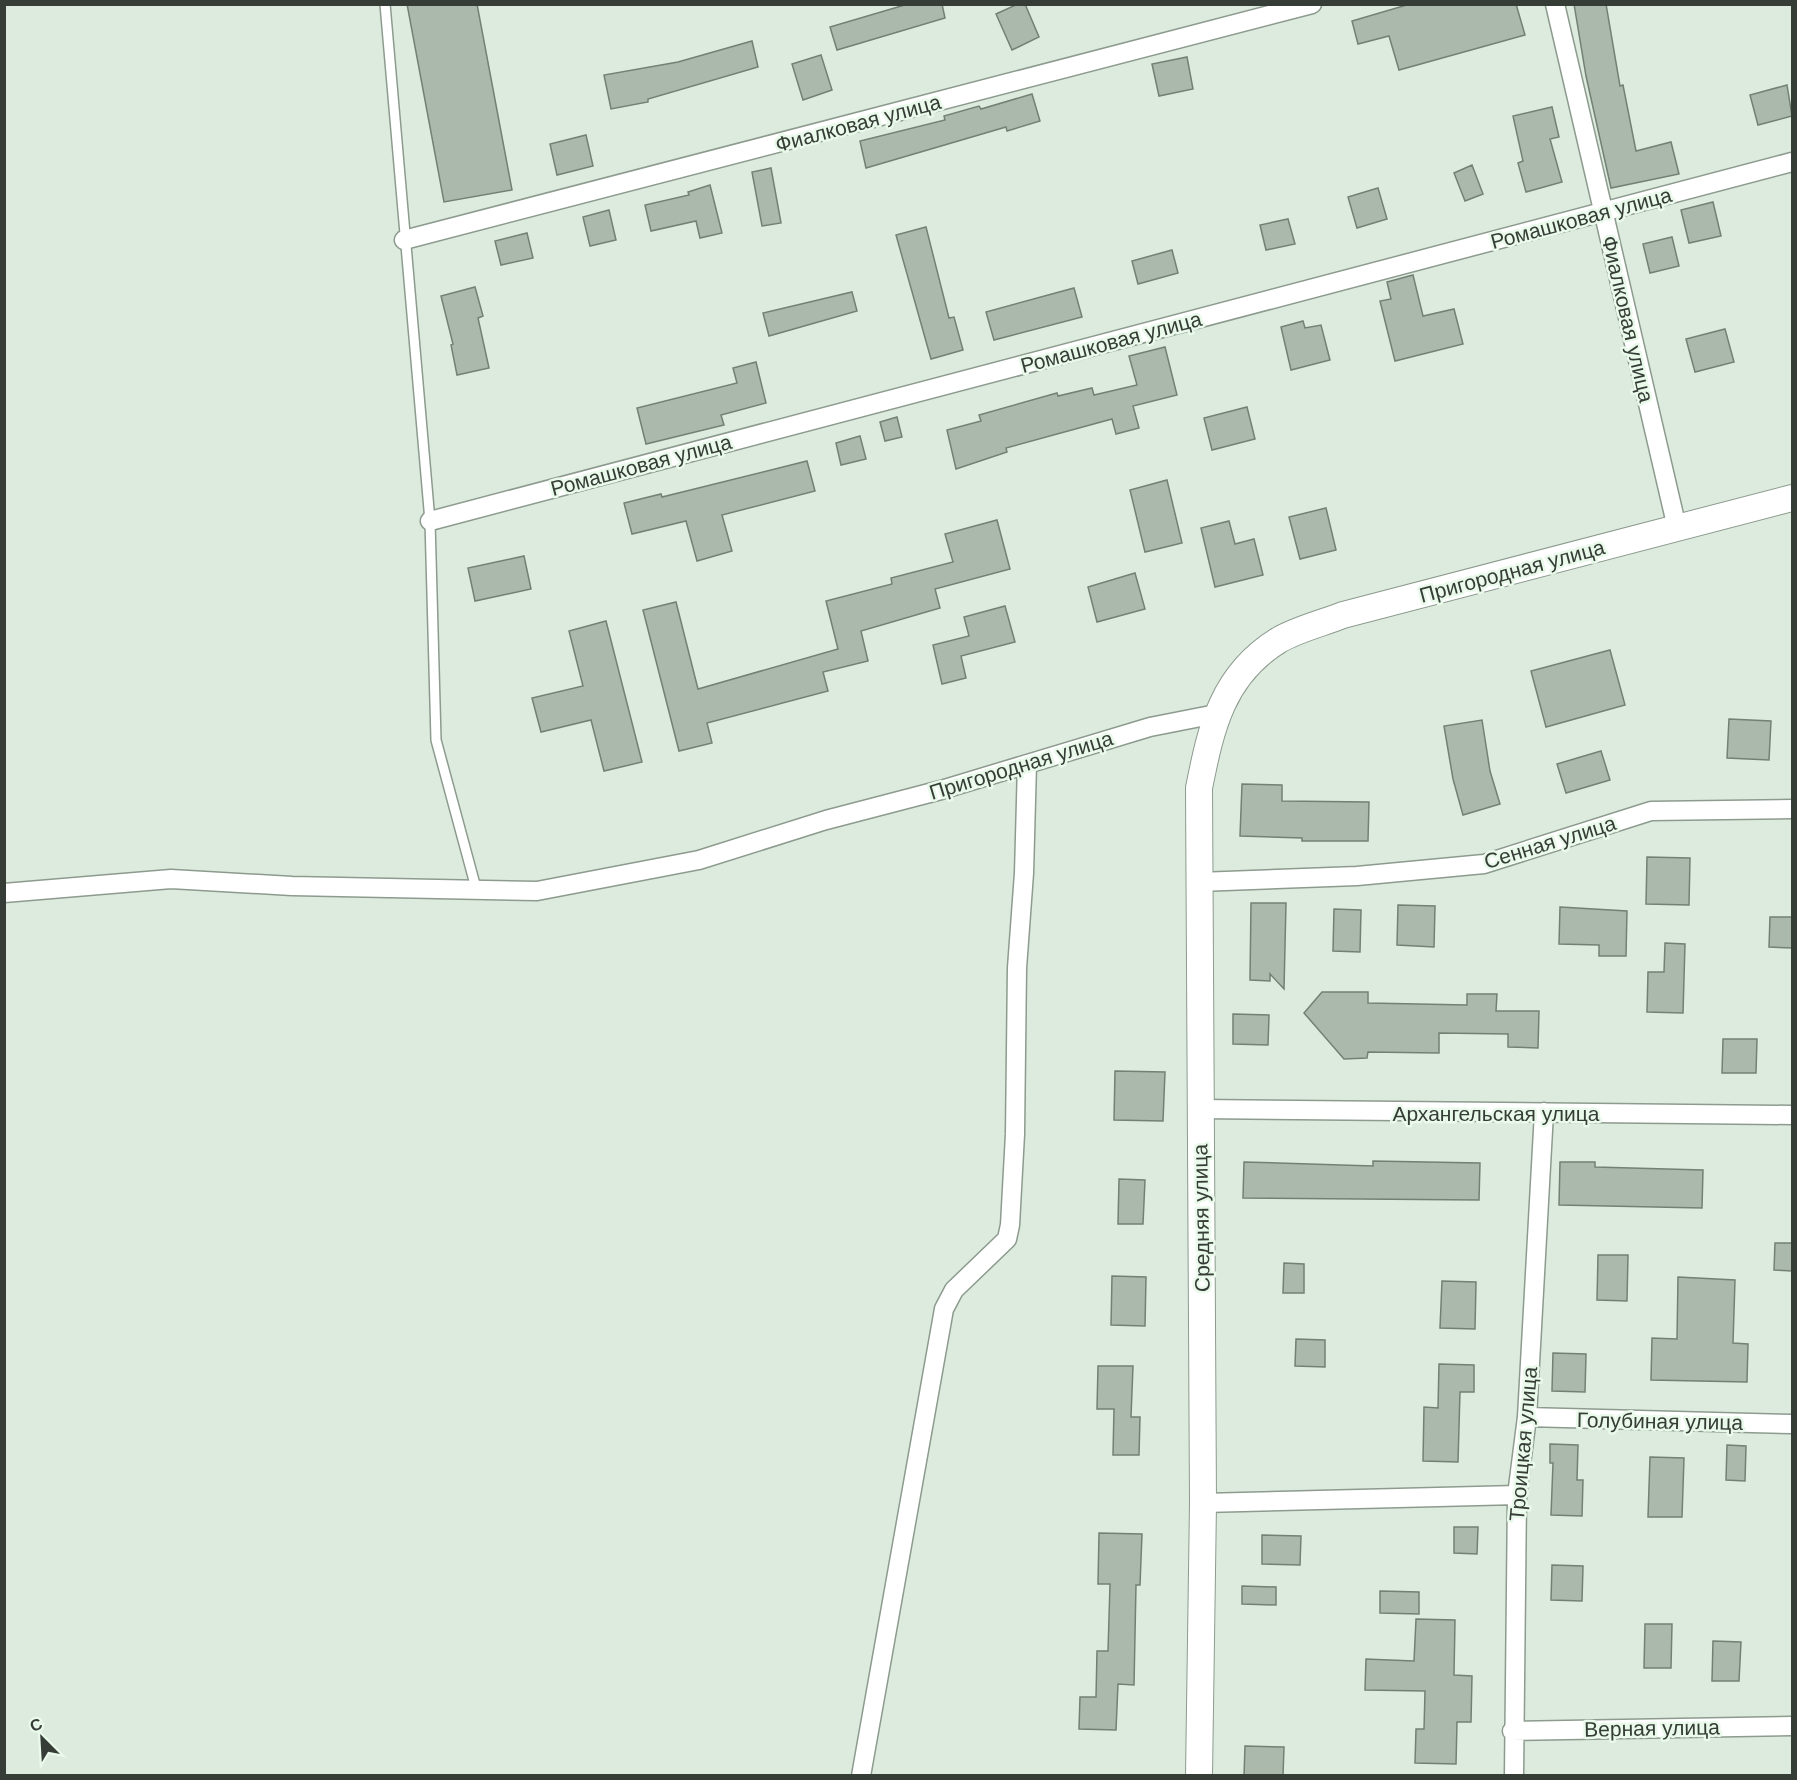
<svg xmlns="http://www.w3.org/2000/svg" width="1797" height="1780" viewBox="0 0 1797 1780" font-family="Arial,sans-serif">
	<rect width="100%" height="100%" fill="#dcebdd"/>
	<path fill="#aab9ab" stroke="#738174" stroke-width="1.5" d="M 407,4 L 477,4 L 512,190 L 444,202 Z
		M 908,4 L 942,4 L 945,18 L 837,50 L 830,27 Z
		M 1018,4 L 1025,4 L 1039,37 L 1012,50 L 996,14 Z
		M 1410,4 L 1516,4 L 1525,35 L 1399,70 L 1389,36 L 1358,44 L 1352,21 Z
		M 1574,4 L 1606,4 L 1620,86 L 1623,85 L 1636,151 L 1671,142 L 1679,174 L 1611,188 L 1586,76 Z
		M 752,41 L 758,67 L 648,99 L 648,102 L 611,109 L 604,75 L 678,62 Z
		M 821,55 L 832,90 L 803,100 L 792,64 Z
		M 1187,57 L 1193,89 L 1159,96 L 1152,64 Z
		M 1787,85 L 1792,116 L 1758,125 L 1750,95 Z
		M 1032,94 L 1040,121 L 1007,131 L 1006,127 L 866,168 L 860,141 L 945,120 L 944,116 L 979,106 L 981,109 Z
		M 1552,107 L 1559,137 L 1550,139 L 1562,182 L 1526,192 L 1518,163 L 1523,161 L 1513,116 Z
		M 586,135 L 593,166 L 557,175 L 550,144 Z
		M 1472,165 L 1483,194 L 1465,201 L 1454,173 Z
		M 771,168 L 781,223 L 762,226 L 752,172 Z
		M 710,185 L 722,233 L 700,238 L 696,221 L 651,231 L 645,205 L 689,195 L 688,192 Z
		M 1378,188 L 1387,219 L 1357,228 L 1348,197 Z
		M 1713,202 L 1721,236 L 1689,243 L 1681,210 Z
		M 609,210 L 616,240 L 590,246 L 583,217 Z
		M 1288,219 L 1295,244 L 1266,250 L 1260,225 Z
		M 926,227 L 949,318 L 954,317 L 963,350 L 931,359 L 896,235 Z
		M 527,233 L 533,258 L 501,265 L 495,241 Z
		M 1672,237 L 1679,266 L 1650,273 L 1643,244 Z
		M 1172,250 L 1178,273 L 1138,284 L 1132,261 Z
		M 1413,275 L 1423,316 L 1454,309 L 1463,344 L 1395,361 L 1380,301 L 1391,299 L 1387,282 Z
		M 475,287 L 483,316 L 478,318 L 489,368 L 457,375 L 451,345 L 453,344 L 441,296 Z
		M 1074,288 L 1082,317 L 994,340 L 986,312 Z
		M 852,292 L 857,311 L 769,336 L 763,313 Z
		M 1303,321 L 1305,328 L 1321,325 L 1330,360 L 1291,370 L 1281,327 Z
		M 1725,329 L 1734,362 L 1695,372 L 1686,339 Z
		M 1165,347 L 1177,395 L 1133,406 L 1139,428 L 1116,434 L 1112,419 L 1006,448 L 1007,452 L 956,469 L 947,430 L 981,421 L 979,415 L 1057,393 L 1058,396 L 1092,388 L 1094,395 L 1137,385 L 1129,356 Z
		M 756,362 L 766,403 L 721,415 L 724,425 L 646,444 L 637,408 L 737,383 L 733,368 Z
		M 1247,407 L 1255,439 L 1212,450 L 1204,418 Z
		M 897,417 L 902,437 L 885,441 L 880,422 Z
		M 860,436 L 866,459 L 841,465 L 836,443 Z
		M 807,461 L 815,491 L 722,515 L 732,551 L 697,561 L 686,521 L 632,534 L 624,503 L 661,494 L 662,497 Z
		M 1167,480 L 1182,543 L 1145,552 L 1130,490 Z
		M 1326,508 L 1336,550 L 1300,559 L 1289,517 Z
		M 997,520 L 1010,569 L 935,589 L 940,608 L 861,631 L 868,661 L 823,672 L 828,691 L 707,723 L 712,743 L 679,751 L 643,610 L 676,602 L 698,689 L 838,649 L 826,601 L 892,584 L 891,578 L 953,562 L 945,534 Z
		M 1229,521 L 1235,544 L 1254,539 L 1263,575 L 1215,587 L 1201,528 Z
		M 524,556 L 531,589 L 475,601 L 468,568 Z
		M 1135,573 L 1145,609 L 1097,622 L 1088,587 Z
		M 1005,606 L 1015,642 L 961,656 L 966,678 L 942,684 L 933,645 L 969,636 L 964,617 Z
		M 606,621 L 642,762 L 604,771 L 591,720 L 541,732 L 532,698 L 583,686 L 569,631 Z
		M 1610,650 L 1625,705 L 1546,727 L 1531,671 Z
		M 1729,719 L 1771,721 L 1769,760 L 1727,758 Z
		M 1482,720 L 1490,771 L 1500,804 L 1463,815 L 1453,779 L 1444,726 Z
		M 1601,751 L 1610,780 L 1566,793 L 1557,764 Z
		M 1242,784 L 1282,785 L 1282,801 L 1369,802 L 1368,841 L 1302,841 L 1302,838 L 1240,836 Z
		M 1647,857 L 1690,858 L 1689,905 L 1646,904 Z
		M 1251,903 L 1286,903 L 1284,989 L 1270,974 L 1270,981 L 1250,980 Z
		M 1398,905 L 1435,906 L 1434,947 L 1397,945 Z
		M 1560,907 L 1627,911 L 1626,956 L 1599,956 L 1599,945 L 1559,944 Z
		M 1334,909 L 1361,910 L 1360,952 L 1333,951 Z
		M 1770,917 L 1792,917 L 1792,948 L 1769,947 Z
		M 1665,943 L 1685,944 L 1683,1013 L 1647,1012 L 1648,972 L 1664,972 Z
		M 1322,992 L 1368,992 L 1368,1003 L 1467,1005 L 1467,994 L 1497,994 L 1496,1011 L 1539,1011 L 1538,1048 L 1508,1047 L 1508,1034 L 1439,1033 L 1439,1053 L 1368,1052 L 1367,1058 L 1344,1059 L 1304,1013 Z
		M 1233,1014 L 1269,1015 L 1268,1045 L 1233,1044 Z
		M 1723,1039 L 1757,1039 L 1756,1073 L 1722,1073 Z
		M 1115,1071 L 1165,1072 L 1163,1121 L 1114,1120 Z
		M 1373,1161 L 1480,1163 L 1479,1200 L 1243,1198 L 1244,1162 L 1373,1166 Z
		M 1560,1162 L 1595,1162 L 1595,1167 L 1703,1170 L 1702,1208 L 1559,1205 Z
		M 1119,1179 L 1145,1180 L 1143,1224 L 1118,1224 Z
		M 1775,1243 L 1792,1243 L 1792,1271 L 1774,1270 Z
		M 1598,1255 L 1628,1255 L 1627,1301 L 1597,1300 Z
		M 1284,1263 L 1304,1264 L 1304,1293 L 1283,1293 Z
		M 1112,1276 L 1146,1277 L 1145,1326 L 1111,1325 Z
		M 1678,1277 L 1735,1280 L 1733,1343 L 1748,1344 L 1747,1382 L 1651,1380 L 1652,1338 L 1677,1339 Z
		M 1442,1281 L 1476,1282 L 1475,1329 L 1440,1328 Z
		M 1296,1339 L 1325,1340 L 1325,1367 L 1295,1366 Z
		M 1553,1353 L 1586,1354 L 1585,1392 L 1552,1391 Z
		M 1439,1364 L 1474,1365 L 1474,1392 L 1460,1392 L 1458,1462 L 1423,1461 L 1424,1407 L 1438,1408 Z
		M 1098,1366 L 1133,1366 L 1131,1417 L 1140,1417 L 1139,1455 L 1113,1455 L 1114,1409 L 1097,1409 Z
		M 1550,1444 L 1578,1445 L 1577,1480 L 1583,1480 L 1582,1516 L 1551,1515 L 1553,1463 L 1550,1463 Z
		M 1727,1445 L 1746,1446 L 1745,1481 L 1726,1480 Z
		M 1650,1457 L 1684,1458 L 1682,1517 L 1648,1517 Z
		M 1454,1527 L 1478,1527 L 1477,1554 L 1454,1553 Z
		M 1099,1533 L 1142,1534 L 1140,1585 L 1136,1585 L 1134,1685 L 1118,1684 L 1116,1730 L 1079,1729 L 1080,1697 L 1096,1697 L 1097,1651 L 1108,1651 L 1110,1584 L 1098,1584 Z
		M 1262,1535 L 1301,1536 L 1300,1565 L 1262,1564 Z
		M 1552,1565 L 1583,1566 L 1582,1601 L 1551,1600 Z
		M 1242,1586 L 1276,1587 L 1276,1605 L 1242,1604 Z
		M 1380,1591 L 1419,1592 L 1419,1614 L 1380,1613 Z
		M 1416,1619 L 1455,1620 L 1454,1675 L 1472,1676 L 1471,1722 L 1457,1722 L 1456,1764 L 1415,1763 L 1416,1729 L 1424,1729 L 1425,1691 L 1365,1690 L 1366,1659 L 1414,1661 Z
		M 1645,1624 L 1672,1624 L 1671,1668 L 1644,1668 Z
		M 1713,1641 L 1741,1642 L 1739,1681 L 1712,1681 Z
		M 1245,1746 L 1284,1747 L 1283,1776 L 1244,1776 Z"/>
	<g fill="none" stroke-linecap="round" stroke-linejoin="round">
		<g stroke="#8c9b8e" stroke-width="12">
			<path id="lane" d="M 385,4 L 430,521 L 436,740 L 476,888"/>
		</g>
		<g stroke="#8c9b8e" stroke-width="21">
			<path id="street" d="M 1555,4 L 1677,528
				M 404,240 L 1312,4
				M 430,521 L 1792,162
				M 1199,882 L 1357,876 L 1484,864 L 1651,811 L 1792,809
				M 4,893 L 171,879 L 292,886 L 537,891 L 699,860 L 826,820 L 941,790 L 1150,727 L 1216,714
				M 1199,1109 L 1792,1115
				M 1527,1417 L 1792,1424
				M 1203,1503 L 1517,1495
				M 1512,1731 L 1792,1726
				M 861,1776 L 944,1309 L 954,1290 L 1007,1239 L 1010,1225 L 1015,1134 L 1017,968 L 1024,873 L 1027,764
				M 1514,1776 L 1517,1495 L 1527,1417 L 1544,1112"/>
		</g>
		<g stroke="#8c9b8e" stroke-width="28">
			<path id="secondary" d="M 1199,1776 L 1203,1503 L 1199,788 C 1211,728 1222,675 1279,640 C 1298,629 1323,623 1343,615 L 1792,498"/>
		</g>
		<use href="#lane" stroke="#fff" stroke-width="9"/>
		<use href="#street" stroke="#fff" stroke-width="18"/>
		<use href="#secondary" stroke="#fff" stroke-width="26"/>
	</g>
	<g text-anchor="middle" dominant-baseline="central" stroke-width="5" stroke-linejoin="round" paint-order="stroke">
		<g font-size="21" fill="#363d37" stroke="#e9f9ea">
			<text transform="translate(858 123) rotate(-15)">Фиалковая улица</text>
			<text transform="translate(1581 218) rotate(-15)">Ромашковая улица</text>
			<text transform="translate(1628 319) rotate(77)">Фиалковая улица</text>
			<text transform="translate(1111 342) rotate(-15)">Ромашковая улица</text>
			<text transform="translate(641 465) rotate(-15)">Ромашковая улица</text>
			<text transform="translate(1512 571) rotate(-15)">Пригородная улица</text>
			<text transform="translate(1021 765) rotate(-17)">Пригородная улица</text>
			<text transform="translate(1550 842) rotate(-17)">Сенная улица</text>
			<text x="1496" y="1113">Архангельская улица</text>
			<text transform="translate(1201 1218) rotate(-91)">Средняя улица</text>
			<text transform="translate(1660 1421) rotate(1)">Голубиная улица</text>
			<text transform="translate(1523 1444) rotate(-85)">Троицкая улица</text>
			<text transform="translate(1652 1728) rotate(-1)">Верная улица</text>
		</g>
	</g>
	<rect width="1797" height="1780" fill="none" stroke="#363d37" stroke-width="12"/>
	<g transform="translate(42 1738) rotate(336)" stroke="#e9f9ea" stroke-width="4.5" paint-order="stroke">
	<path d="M0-4.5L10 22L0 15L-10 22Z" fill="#363d37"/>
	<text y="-9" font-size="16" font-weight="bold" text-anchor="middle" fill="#363d37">С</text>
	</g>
</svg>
